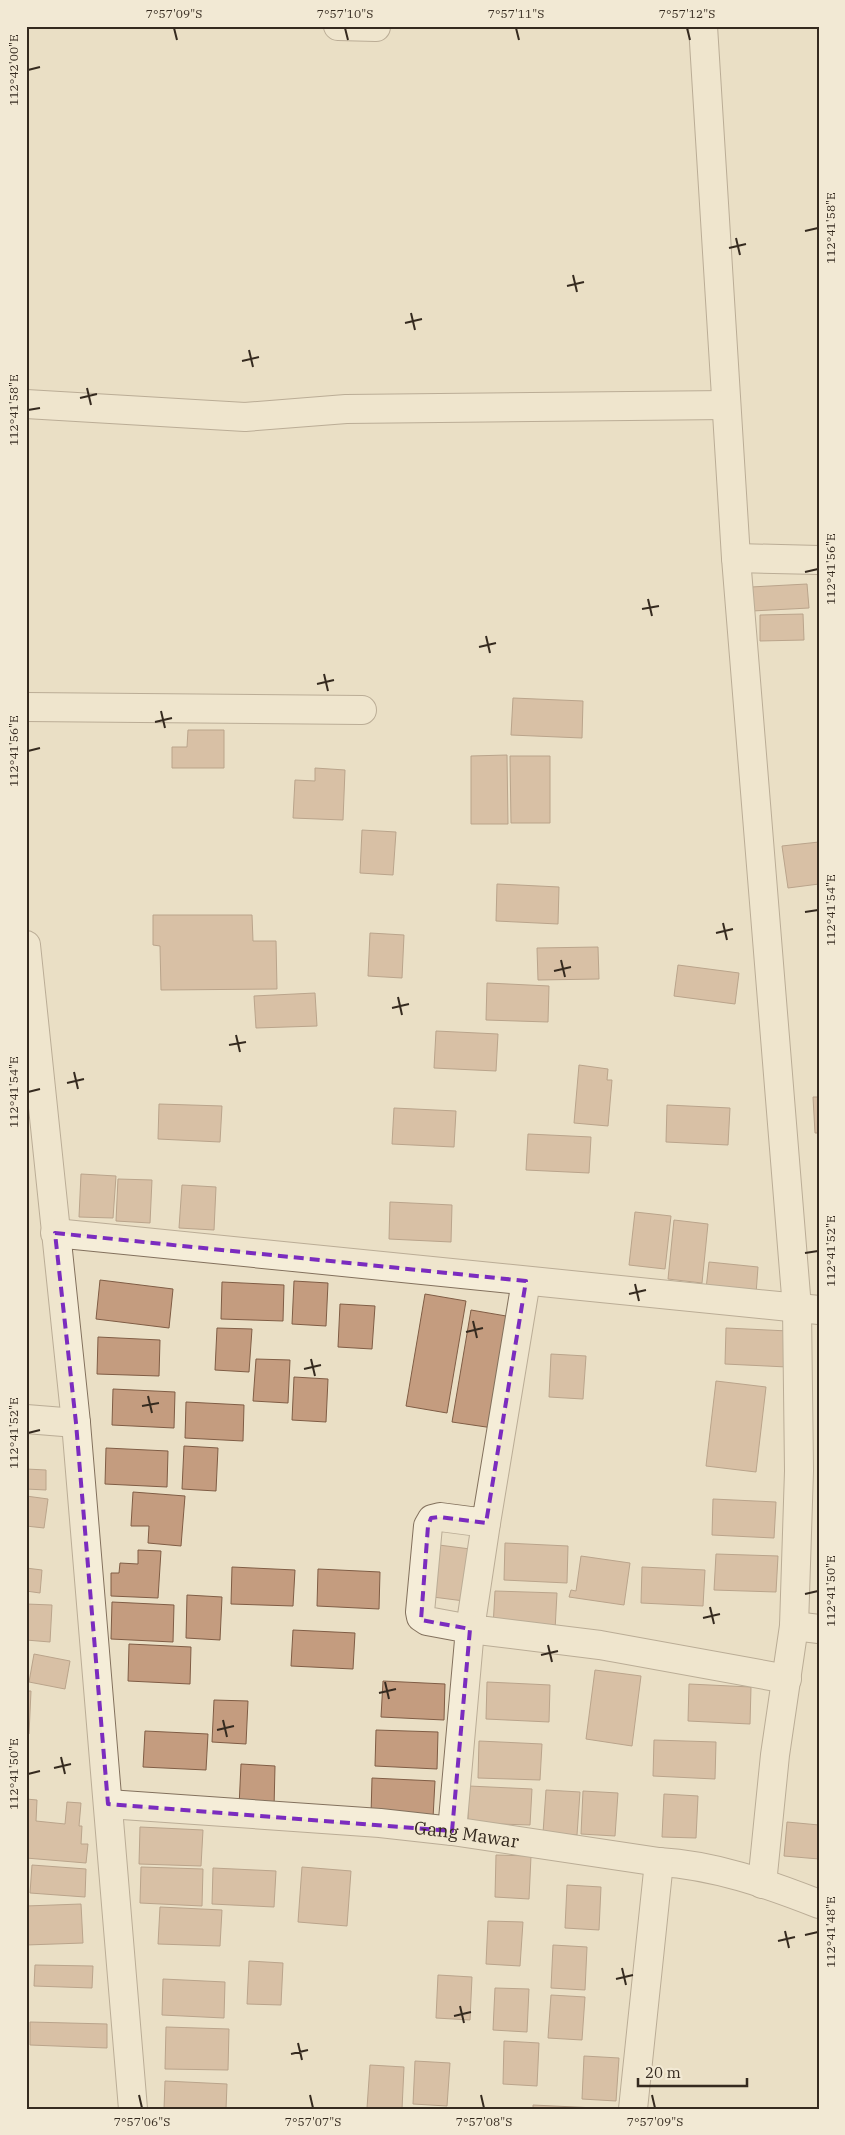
<svg xmlns="http://www.w3.org/2000/svg" width="845" height="2135" viewBox="0 0 845 2135" font-family="'IBM Plex Serif',serif">
	<rect width="100%" height="100%" fill="#eadfc5"/>
	<path fill="#c49c7f" stroke="#805d45" d="M 807,584 L 809,608 L 752,611 L 751,587 Z
		M 803,614 L 804,640 L 760,641 L 760,615 Z
		M 513,698 L 583,701 L 582,738 L 511,735 Z
		M 188,730 L 224,730 L 224,768 L 172,768 L 172,747 L 187,747 Z
		M 507,755 L 508,824 L 471,824 L 471,756 Z
		M 510,756 L 550,756 L 550,823 L 511,823 Z
		M 315,768 L 345,770 L 343,820 L 293,818 L 295,780 L 315,781 Z
		M 362,830 L 396,832 L 393,875 L 360,873 Z
		M 819,842 L 819,884 L 788,888 L 782,846 Z
		M 497,884 L 559,887 L 558,924 L 496,921 Z
		M 153,915 L 252,915 L 253,941 L 276,941 L 277,989 L 161,990 L 160,946 L 153,945 Z
		M 370,933 L 404,935 L 402,978 L 368,976 Z
		M 598,947 L 599,979 L 538,980 L 537,948 Z
		M 678,965 L 739,973 L 735,1004 L 674,996 Z
		M 487,983 L 549,986 L 548,1022 L 486,1020 Z
		M 315,993 L 317,1026 L 256,1028 L 254,996 Z
		M 436,1031 L 498,1034 L 496,1071 L 434,1068 Z
		M 579,1065 L 608,1069 L 607,1080 L 612,1080 L 608,1126 L 574,1123 Z
		M 813,1097 L 819,1097 L 819,1133 L 815,1133 Z
		M 159,1104 L 222,1106 L 220,1142 L 158,1139 Z
		M 667,1105 L 730,1108 L 728,1145 L 666,1142 Z
		M 394,1108 L 456,1111 L 454,1147 L 392,1144 Z
		M 528,1134 L 591,1137 L 589,1173 L 526,1170 Z
		M 81,1174 L 116,1176 L 113,1218 L 79,1217 Z
		M 118,1179 L 152,1180 L 150,1223 L 116,1221 Z
		M 182,1185 L 216,1187 L 214,1230 L 179,1228 Z
		M 390,1202 L 452,1205 L 451,1242 L 389,1239 Z
		M 635,1212 L 671,1216 L 665,1269 L 629,1265 Z
		M 674,1220 L 708,1224 L 702,1283 L 668,1279 Z
		M 709,1262 L 758,1267 L 756,1294 L 706,1289 Z
		M 100,1280 L 173,1289 L 169,1328 L 96,1319 Z
		M 294,1281 L 328,1283 L 326,1326 L 292,1324 Z
		M 222,1282 L 284,1285 L 283,1321 L 221,1319 Z
		M 425,1294 L 466,1301 L 447,1413 L 406,1406 Z
		M 340,1304 L 375,1306 L 372,1349 L 338,1347 Z
		M 471,1310 L 512,1317 L 493,1428 L 452,1422 Z
		M 217,1328 L 252,1329 L 249,1372 L 215,1370 Z
		M 726,1328 L 788,1331 L 787,1367 L 725,1364 Z
		M 98,1337 L 160,1340 L 159,1376 L 97,1374 Z
		M 551,1354 L 586,1356 L 583,1399 L 549,1397 Z
		M 256,1359 L 290,1360 L 288,1403 L 253,1401 Z
		M 294,1377 L 328,1379 L 326,1422 L 292,1420 Z
		M 716,1381 L 766,1387 L 756,1472 L 706,1466 Z
		M 113,1389 L 175,1392 L 174,1428 L 112,1425 Z
		M 186,1402 L 244,1405 L 243,1441 L 185,1438 Z
		M 184,1446 L 218,1448 L 216,1491 L 182,1489 Z
		M 106,1448 L 168,1451 L 167,1487 L 105,1484 Z
		M 26,1469 L 46,1470 L 46,1490 L 26,1489 Z
		M 133,1492 L 185,1496 L 181,1546 L 148,1543 L 149,1526 L 131,1526 Z
		M 26,1496 L 48,1499 L 44,1528 L 26,1526 Z
		M 713,1499 L 776,1502 L 774,1538 L 712,1535 Z
		M 505,1543 L 568,1546 L 567,1583 L 504,1580 Z
		M 431,1544 L 478,1550 L 472,1602 L 425,1596 Z
		M 138,1550 L 161,1551 L 158,1598 L 111,1596 L 111,1573 L 119,1573 L 120,1563 L 138,1564 Z
		M 716,1554 L 778,1556 L 776,1592 L 714,1590 Z
		M 581,1556 L 630,1563 L 624,1605 L 569,1597 L 571,1590 L 576,1591 Z
		M 232,1567 L 295,1570 L 293,1606 L 231,1604 Z
		M 642,1567 L 705,1570 L 703,1606 L 641,1603 Z
		M 26,1568 L 42,1570 L 40,1593 L 26,1591 Z
		M 318,1569 L 380,1572 L 379,1609 L 317,1606 Z
		M 495,1591 L 557,1593 L 555,1630 L 493,1627 Z
		M 187,1595 L 222,1597 L 220,1640 L 186,1638 Z
		M 112,1602 L 174,1605 L 173,1642 L 111,1639 Z
		M 26,1604 L 52,1605 L 50,1642 L 26,1640 Z
		M 293,1630 L 355,1633 L 353,1669 L 291,1666 Z
		M 129,1644 L 191,1647 L 190,1684 L 128,1681 Z
		M 34,1654 L 70,1661 L 65,1689 L 29,1682 Z
		M 595,1670 L 641,1676 L 632,1746 L 586,1739 Z
		M 383,1681 L 445,1684 L 444,1720 L 381,1717 Z
		M 487,1682 L 550,1685 L 549,1722 L 486,1719 Z
		M 689,1684 L 751,1687 L 750,1724 L 688,1721 Z
		M 26,1691 L 31,1691 L 29,1734 L 26,1734 Z
		M 214,1700 L 248,1701 L 246,1744 L 212,1742 Z
		M 376,1730 L 438,1732 L 437,1769 L 375,1766 Z
		M 145,1731 L 208,1734 L 206,1770 L 143,1767 Z
		M 654,1740 L 716,1742 L 715,1779 L 653,1776 Z
		M 479,1741 L 542,1744 L 540,1780 L 478,1778 Z
		M 241,1764 L 275,1766 L 274,1809 L 239,1807 Z
		M 372,1778 L 435,1781 L 433,1818 L 371,1815 Z
		M 469,1786 L 532,1789 L 530,1825 L 468,1823 Z
		M 546,1790 L 580,1792 L 577,1835 L 543,1833 Z
		M 583,1791 L 618,1793 L 615,1836 L 581,1834 Z
		M 664,1794 L 698,1796 L 696,1838 L 662,1837 Z
		M 26,1799 L 37,1800 L 36,1821 L 65,1824 L 67,1802 L 81,1803 L 79,1826 L 82,1826 L 81,1844 L 88,1844 L 86,1863 L 26,1858 Z
		M 787,1822 L 819,1825 L 819,1859 L 784,1856 Z
		M 140,1827 L 203,1830 L 201,1866 L 139,1864 Z
		M 496,1855 L 531,1856 L 529,1899 L 495,1897 Z
		M 32,1865 L 86,1869 L 85,1897 L 30,1893 Z
		M 141,1867 L 203,1869 L 202,1906 L 140,1903 Z
		M 302,1867 L 351,1871 L 347,1926 L 298,1922 Z
		M 213,1868 L 276,1871 L 274,1907 L 212,1904 Z
		M 567,1885 L 601,1887 L 599,1930 L 565,1928 Z
		M 81,1904 L 83,1943 L 26,1945 L 26,1906 Z
		M 160,1907 L 222,1910 L 220,1946 L 158,1944 Z
		M 488,1921 L 523,1922 L 520,1966 L 486,1964 Z
		M 553,1945 L 587,1947 L 585,1990 L 551,1988 Z
		M 249,1961 L 283,1963 L 281,2005 L 247,2004 Z
		M 35,1965 L 93,1966 L 92,1988 L 34,1986 Z
		M 438,1975 L 472,1977 L 470,2020 L 436,2018 Z
		M 163,1979 L 225,1982 L 224,2018 L 162,2015 Z
		M 495,1988 L 529,1989 L 527,2032 L 493,2030 Z
		M 551,1995 L 585,1997 L 582,2040 L 548,2038 Z
		M 30,2022 L 107,2024 L 107,2048 L 30,2045 Z
		M 166,2027 L 229,2029 L 228,2070 L 165,2069 Z
		M 504,2041 L 539,2043 L 537,2086 L 503,2084 Z
		M 584,2056 L 619,2058 L 616,2101 L 582,2099 Z
		M 415,2061 L 450,2063 L 447,2106 L 413,2104 Z
		M 370,2065 L 404,2067 L 402,2109 L 367,2108 Z
		M 165,2081 L 227,2084 L 226,2109 L 164,2109 Z
		M 533,2105 L 596,2108 L 595,2109 L 533,2109 Z"/>
	<g fill="none" stroke-linecap="round" stroke-linejoin="round">
		<g stroke="#83715d" stroke-width="30">
			<g id="street">
				<path d="M 338,26 L 376,27"/>
				<path d="M 703,26 L 736,558 L 797,1308 L 799,1471 L 794,1626 L 775,1755 L 762,1884"/>
				<path d="M 26,404 L 245,417 L 346,409 L 726,405"/>
				<path d="M 736,558 L 819,560"/>
				<path d="M 26,707 L 362,710"/>
				<path d="M 26,945 L 76,1423 L 133,2109"/>
				<path d="M 55,1233 L 819,1310"/>
				<path d="M 26,1419 L 76,1423"/>
				<path d="M 486,1523 L 470,1629 L 600,1645 L 787,1679"/>
				<path d="M 794,1626 L 819,1629"/>
				<path id="s1" d="M 108,1804 L 380,1823 L 452,1831 L 659,1862 C 714,1865 768,1884 819,1904"/>
				<path d="M 452,1831 L 470,1629 L 427,1621 L 421,1617 L 420,1612 L 428,1526 L 432,1519 L 440,1517 L 486,1523 L 526,1281"/>
				<path d="M 633,2109 L 659,1862"/>
			</g>
		</g>
		<use href="#street" stroke="#f5edd8" stroke-width="28"/>
	</g>
	<path d="M0 0H845V2135H0ZM 55,1233 L 526,1281 L 486,1523 L 440,1517 L 431,1518 L 428,1526 L 421,1620 L 470,1629 L 452,1831 L 108,1804 L 76,1423 Z" fill="#eadfc5" fill-opacity=".55" fill-rule="evenodd"/>
	<path fill="none" stroke="#7b2cbf" stroke-width="4" stroke-dasharray="10 6" stroke-linejoin="round" d="M 55,1233 L 526,1281 L 486,1523 L 440,1517 L 431,1518 L 428,1526 L 421,1620 L 470,1629 L 452,1831 L 108,1804 L 76,1423 Z"/>
	<path fill="none" stroke="#352a1f" stroke-width="2" d="M 174,28 L 177,40M 345,28 L 348,40M 516,28 L 519,40M 687,28 L 690,40M 28,70 L 40,67M 805,231 L 818,228M 736,238 L 740,255M 729,248 L 746,244M 573,275 L 577,292M 567,286 L 584,282M 411,313 L 415,330M 405,323 L 422,319M 249,350 L 253,367M 242,361 L 259,357M 87,388 L 91,405M 80,398 L 97,394M 28,410 L 40,408M 805,572 L 818,569M 648,599 L 652,616M 642,609 L 659,606M 486,636 L 490,653M 479,647 L 496,643M 324,674 L 328,691M 317,684 L 334,680M 161,711 L 165,728M 155,722 L 172,718M 28,751 L 40,748M 805,912 L 818,910M 723,923 L 727,940M 716,933 L 733,929M 561,960 L 565,977M 554,971 L 571,967M 398,997 L 402,1015M 392,1008 L 409,1004M 236,1035 L 240,1052M 229,1045 L 246,1042M 74,1072 L 78,1089M 67,1083 L 84,1079M 28,1092 L 40,1089M 805,1253 L 818,1251M 635,1284 L 639,1301M 629,1294 L 646,1290M 473,1321 L 477,1338M 466,1332 L 483,1328M 311,1359 L 315,1376M 304,1369 L 321,1365M 148,1396 L 152,1413M 142,1406 L 159,1403M 28,1433 L 40,1430M 805,1594 L 818,1591M 710,1607 L 714,1624M 703,1618 L 720,1614M 548,1645 L 552,1662M 541,1655 L 558,1651M 385,1682 L 389,1699M 379,1693 L 396,1689M 223,1720 L 227,1737M 217,1730 L 234,1726M 61,1757 L 65,1774M 54,1768 L 71,1764M 28,1774 L 40,1771M 785,1931 L 789,1948M 805,1935 L 818,1932M 778,1941 L 795,1937M 622,1968 L 626,1985M 616,1979 L 633,1975M 460,2006 L 464,2023M 454,2016 L 471,2012M 298,2043 L 302,2060M 291,2054 L 308,2050M 139,2095 L 142,2108M 310,2095 L 313,2108M 481,2095 L 484,2108M 652,2095 L 655,2108"/>
	<g text-anchor="middle" dominant-baseline="central" stroke-width="4" stroke-linejoin="round" paint-order="stroke">
		<g font-size="18" fill="#352a1f" stroke="#f2e9d4">
			<text stroke="none"><textPath href="#s1" startOffset="360">Gang Mawar</textPath></text>
		</g>
	</g>
	<rect width="845" height="2135" fill="none" stroke="#f2e9d4" stroke-width="55"/>
	<path d="M638 2078v8h109v-8" fill="none" stroke="#352a1f" stroke-width="2.5"/>
	<text x="645" y="2078" font-size="15" fill="#352a1f" stroke="#f2e9d4" stroke-width="4" paint-order="stroke">20 m</text>
	<rect x="28" y="28" width="790" height="2080" fill="none" stroke="#352a1f" stroke-width="2"/>
	<g font-size="12" text-anchor="middle" fill="#352a1f">
		<text x="174" y="18">7°57'09"S</text>
		<text x="345" y="18">7°57'10"S</text>
		<text x="516" y="18">7°57'11"S</text>
		<text x="687" y="18">7°57'12"S</text>
		<text transform="translate(14 70) rotate(-90)" y="4">112°42'00"E</text>
		<text transform="translate(831 228) rotate(-90)" y="4">112°41'58"E</text>
		<text transform="translate(14 410) rotate(-90)" y="4">112°41'58"E</text>
		<text transform="translate(831 569) rotate(-90)" y="4">112°41'56"E</text>
		<text transform="translate(14 751) rotate(-90)" y="4">112°41'56"E</text>
		<text transform="translate(831 910) rotate(-90)" y="4">112°41'54"E</text>
		<text transform="translate(14 1092) rotate(-90)" y="4">112°41'54"E</text>
		<text transform="translate(831 1251) rotate(-90)" y="4">112°41'52"E</text>
		<text transform="translate(14 1433) rotate(-90)" y="4">112°41'52"E</text>
		<text transform="translate(831 1591) rotate(-90)" y="4">112°41'50"E</text>
		<text transform="translate(14 1774) rotate(-90)" y="4">112°41'50"E</text>
		<text transform="translate(831 1932) rotate(-90)" y="4">112°41'48"E</text>
		<text x="142" y="2126">7°57'06"S</text>
		<text x="313" y="2126">7°57'07"S</text>
		<text x="484" y="2126">7°57'08"S</text>
		<text x="655" y="2126">7°57'09"S</text>
	</g>
</svg>
